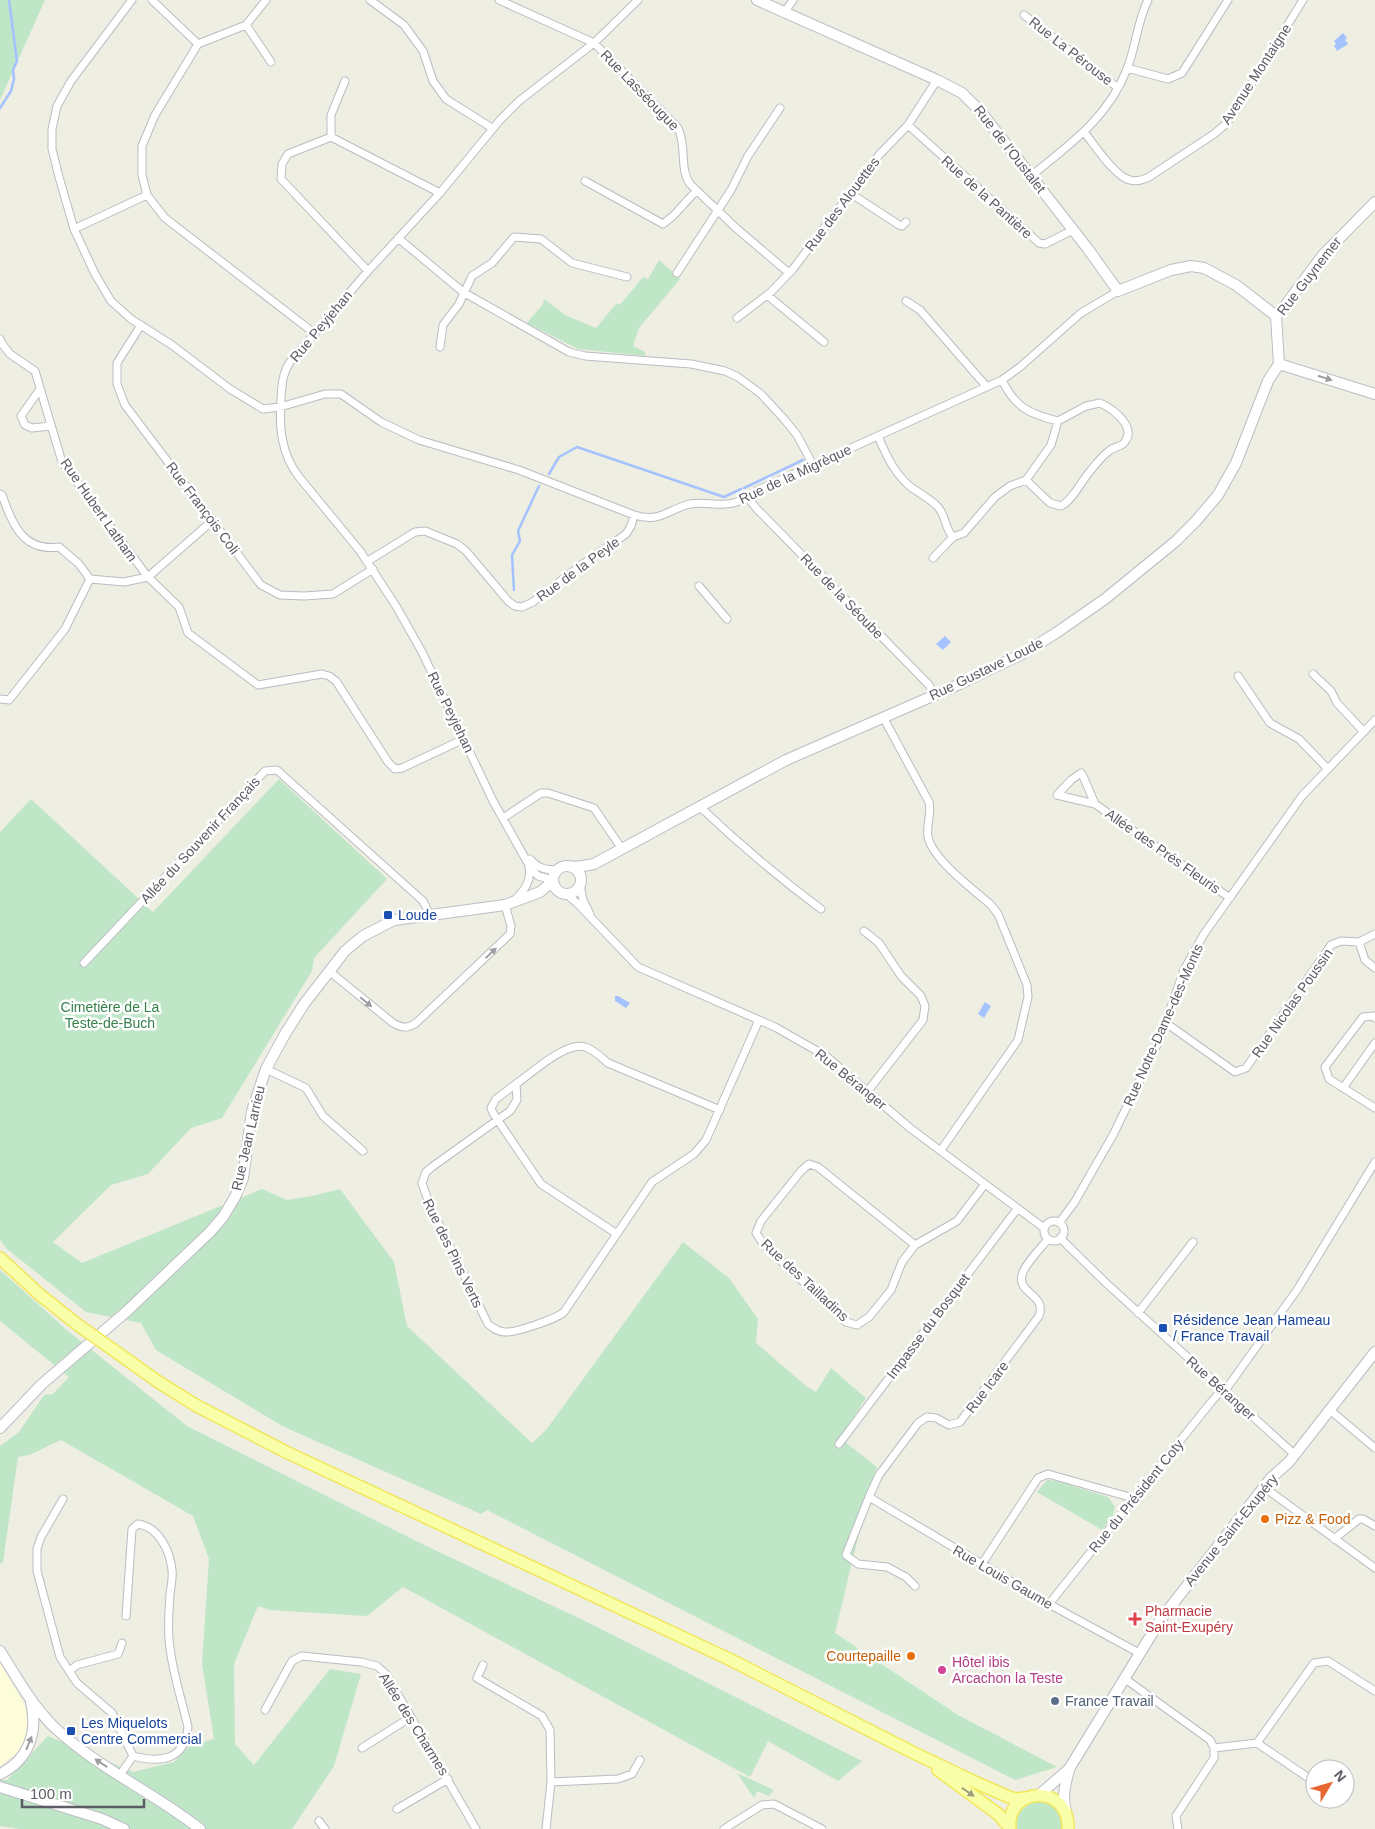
<svg xmlns="http://www.w3.org/2000/svg" width="1375" height="1829" viewBox="0 0 1375 1829" font-family="Helvetica,sans-serif">
	<rect width="100%" height="100%" fill="#eeeee3"/>
	<path fill="#fefdd9" d="M 0,1663 L 25,1706 L 28,1724 L 25,1740 L 18,1752 L 0,1766 Z"/>
	<path fill="#c0e6c8" d="M 0,0 L 45,0 L 0,100 Z
		M 659,260 L 680,279 L 639,328 L 633,346 L 645,352 L 645,356 L 578,349 L 527,323 L 543,304 L 544,299 L 565,315 L 596,328 L 617,303 L 620,305 L 643,277 L 648,279 Z
		M 279,779 L 387,879 L 314,958 L 312,971 L 222,1118 L 191,1128 L 148,1174 L 111,1185 L 53,1242 L 82,1263 L 262,1189 L 287,1200 L 312,1196 L 340,1189 L 394,1262 L 407,1326 L 532,1443 L 546,1430 L 683,1242 L 729,1278 L 758,1319 L 756,1343 L 806,1386 L 816,1392 L 831,1368 L 866,1398 L 840,1438 L 877,1467 L 871,1484 L 835,1633 L 958,1715 L 1057,1767 L 1015,1780 L 487,1510 L 481,1514 L 282,1426 L 156,1350 L 141,1323 L 86,1312 L 7,1249 L 0,1240 L 0,832 L 31,799 L 153,912 Z
		M 0,1270 L 68,1331 L 187,1426 L 422,1544 L 587,1622 L 862,1761 L 838,1781 L 768,1741 L 750,1777 L 403,1587 L 367,1616 L 269,1610 L 258,1606 L 234,1664 L 235,1744 L 254,1765 L 330,1669 L 361,1674 L 334,1766 L 292,1829 L 20,1829 L 0,1826 L 0,1780 L 7,1780 L 48,1736 L 133,1772 L 174,1762 L 189,1746 L 214,1739 L 202,1664 L 209,1559 L 193,1516 L 61,1440 L 29,1455 L 18,1457 L 3,1562 L 0,1564 L 0,1446 L 19,1432 L 44,1395 L 53,1394 L 69,1377 L 0,1321 Z
		M 1047,1480 L 1057,1481 L 1108,1497 L 1115,1507 L 1113,1515 L 1102,1530 L 1037,1492 Z
		M 737,1773 L 774,1790 L 769,1796 L 757,1791 L 754,1798 Z
		M 1039,1801 C 1055,1803 1062,1814 1062,1829 L 1017,1829 C 1015,1814 1024,1804 1039,1801 Z"/>
	<path fill="#a3c2fe" d="M 1343,33 L 1347,38 L 1345,40 L 1348,44 L 1337,51 L 1334,46 L 1336,44 L 1334,41 Z
		M 945,636 L 951,642 L 943,650 L 936,644 Z
		M 615,996 L 618,996 L 630,1003 L 626,1008 L 615,1001 Z
		M 985,1002 L 991,1006 L 984,1018 L 978,1014 Z"/>
	<g fill="none" stroke-linecap="round" stroke-linejoin="round">
		<path stroke="#a3c2fe" stroke-width="2.5" d="M 0,108 L 11,91 L 14,79 L 13,70 L 17,61 L 9,0
			M 549,474 L 559,457 L 577,447 L 724,497 L 741,489
			M 744,488 L 803,460
			M 514,590 L 512,555 L 520,541 L 518,531 L 539,486"/>
		<g stroke="#bbbcc2" stroke-width="9">
			<path id="street" d="M 132,0 L 71,81 L 57,106 L 52,129 L 52,149 L 59,177 L 74,229 L 95,274 L 111,301 L 131,319 L 172,345 L 230,389 L 263,409 L 280,407 L 325,394 L 341,394 L 381,422 L 419,440 L 519,470 L 634,515 C 661,523 666,510 690,504 C 704,501 719,507 733,503 C 744,501 751,494 760,489 L 1002,380 L 1020,367 L 1081,313 L 1118,291
				M 152,0 L 198,44
				M 266,0 L 246,25 L 198,44 L 155,115 L 142,146 L 142,175 L 147,195 L 165,218 L 314,333
				M 370,0 L 404,25 L 423,51 L 433,81 L 446,99 L 492,128
				M 499,0 L 594,43 L 678,128 C 687,146 679,168 690,184 L 736,228 L 789,273
				M 784,13 L 793,0
				M 1024,15 L 1118,88
				M 246,25 L 271,62
				M 1127,68 L 1168,79 L 1182,73 L 1228,0
				M 908,125 L 1039,243 L 1045,244 L 1073,230
				M 1084,132 C 1094,144 1115,177 1130,180 C 1137,182 1143,180 1149,177 L 1214,134 L 1227,123 L 1303,0
				M 331,137 L 331,115 L 345,81
				M 1031,176 C 1070,144 1108,118 1127,69 C 1136,47 1137,22 1148,0
				M 585,181 L 663,224 L 673,216 L 696,191
				M 850,193 L 899,225 L 902,226 L 906,222
				M 74,229 L 147,195
				M 398,238 L 463,292 L 569,352 L 585,356 L 691,364 L 725,371 L 738,377 L 761,394 L 784,419 L 797,435 L 813,465
				M 368,271 L 281,179 L 282,164 L 288,154 L 331,137 L 440,193
				M 677,273 L 731,190 L 748,156 L 780,108
				M 767,295 L 824,342
				M 906,301 L 920,310 L 986,386
				M 737,318 L 771,292 L 793,269 L 879,155 L 908,125 L 937,80
				M 141,325 L 117,363 L 117,384 L 125,405 L 261,585 L 280,595 L 304,596 L 333,594 L 373,569
				M 0,339 L 3,345 L 10,354 L 35,371 L 62,462 L 148,577 L 124,582 L 90,579 L 79,564 L 59,547 C 23,552 12,524 2,495 L 0,494
				M 440,347 L 443,325 L 459,304 L 472,276 L 492,263 L 514,237 L 541,239 L 572,263 L 627,277
				M 40,389 L 21,416 L 25,425 L 32,428 L 51,426
				M 878,436 C 886,455 895,475 912,488 C 921,494 930,499 938,507 C 946,516 945,529 953,537
				M 1026,480 L 1050,503 L 1061,506 C 1073,500 1082,480 1091,470 C 1096,464 1102,456 1109,451 C 1113,447 1119,447 1123,444 C 1139,428 1113,409 1100,403 L 1086,406 L 1058,421
				M 748,498 L 757,509 L 929,685 L 935,695
				M 212,521 L 148,577 L 179,607 L 188,633 L 258,685 L 322,674 L 329,676 L 336,681 L 388,762 L 395,769 L 402,768 L 464,739
				M 933,558 L 953,537 L 964,533 L 995,497 L 1010,486 L 1026,480 L 1051,445 L 1058,421 C 1029,414 1015,407 1002,380
				M 368,561 L 415,532 L 425,531 L 457,544 L 466,551 L 509,602 L 515,606 L 522,607 L 533,602 L 580,566 L 626,534 L 631,526 L 634,515
				M 699,586 L 727,619
				M 1313,674 L 1331,691 L 1337,703 L 1364,732
				M 1238,676 L 1270,723 L 1299,739 L 1328,769
				M 0,699 L 9,700 L 65,629 L 90,579
				M 883,717 L 929,802 C 932,813 926,825 928,837 C 933,860 973,889 991,905 L 998,914 L 1027,985 L 1028,997 L 1018,1040 L 941,1150
				M 1095,804 L 1057,795 L 1071,780 L 1081,773 L 1083,776 L 1095,804 L 1230,898
				M 699,806 C 738,843 778,877 821,909
				M 503,818 L 541,793 L 548,793 L 594,808 L 622,849
				M 530,859 C 538,868 546,871 558,869
				M 553,880 L 538,876 L 530,867 L 493,801 L 422,652 L 396,606 L 360,551 L 299,477 C 281,454 279,427 281,399 C 282,385 282,374 290,362 L 368,271 L 440,193 L 500,120 L 519,101 L 594,43 L 638,0
				M 580,885 L 583,900 L 590,914
				M 566,894 L 577,903 L 638,967 L 775,1027 L 826,1056 L 910,1128 L 1044,1228
				M 515,900 C 523,891 532,882 529,868
				M 864,931 L 879,943 L 901,976 L 921,996 L 925,1006 L 923,1020 L 867,1092
				M 1359,942 L 1365,960 L 1375,968
				M 84,963 L 265,771 L 277,770 L 423,901 L 430,915
				M 329,971 L 393,1023 C 402,1028 407,1029 416,1023 L 510,934 L 511,926 L 505,905
				M 1375,1018 L 1374,1016 L 1363,1017 L 1325,1067 L 1329,1079 L 1375,1108
				M 1166,1023 L 1235,1072 L 1246,1068 L 1331,945 L 1341,941 L 1359,942 L 1375,934
				M 266,1069 L 306,1088 L 323,1116 L 363,1151
				M 516,1084 L 496,1099 L 491,1108 L 493,1113 L 541,1184 L 617,1234
				M 1343,1088 L 1375,1043
				M 720,1110 L 608,1063 C 601,1057 593,1049 585,1047 C 566,1041 532,1073 516,1084 L 517,1100 L 510,1111 L 432,1167 L 426,1172 L 422,1183 L 430,1206 L 488,1324 C 493,1328 498,1332 505,1332 C 515,1333 556,1319 564,1312 L 652,1182 L 694,1154 L 706,1140 L 759,1020
				M1044 1231a10 10 0 1 1 20 0a10 10 0 1 1-20 0Z
				M 1059,1223 L 1074,1203 L 1113,1135 L 1159,1041 L 1184,970 L 1204,934 L 1302,796 L 1375,720
				M 1060,1238 L 1106,1283 L 1294,1454
				M 915,1245 L 818,1167 L 809,1164 L 801,1171 L 761,1221 L 756,1233 L 764,1245 L 846,1322 L 857,1325 L 869,1317 L 891,1290 L 902,1262 L 915,1245 L 957,1221 L 985,1184
				M 1138,1313 L 1193,1242
				M 1330,1410 L 1375,1448
				M 839,1444 L 1017,1209
				M 1265,1488 L 1375,1568
				M 869,1497 L 1049,1604 L 1139,1653
				M 63,1499 L 41,1537 L 37,1549 L 37,1571 L 60,1657 L 77,1683 L 112,1713 L 133,1756
				M 1334,1539 L 1359,1519 L 1363,1519 L 1375,1526
				M 982,1564 L 1038,1478 L 1048,1474 L 1133,1498
				M 915,1586 L 906,1577 L 887,1567 L 858,1564 L 846,1555 L 869,1497 L 879,1475 L 918,1423 L 927,1417 L 936,1418 L 949,1425 L 960,1422 L 1039,1316 C 1047,1294 1017,1294 1022,1275 C 1024,1265 1041,1248 1048,1239
				M 1049,1604 L 1212,1401 L 1220,1392 L 1227,1388 L 1297,1290 L 1375,1162
				M 483,1665 L 477,1678 L 542,1716 L 550,1730 L 551,1782 L 546,1829
				M 69,1671 L 77,1665 L 118,1654 L 122,1643
				M 1124,1678 L 1210,1740 L 1214,1748 L 1257,1743 L 1314,1663 L 1328,1661 L 1375,1691
				M 265,1710 L 292,1661 L 302,1656 L 361,1662 L 377,1666 L 386,1674 L 476,1829
				M 1257,1743 L 1313,1781 L 1315,1784
				M 362,1748 L 411,1717
				M 120,1775 L 133,1756 C 160,1763 185,1761 188,1727 C 182,1701 173,1674 170,1648 C 167,1630 169,1612 170,1594 C 171,1586 173,1578 172,1570 C 170,1551 159,1527 138,1524 L 132,1529 L 126,1616
				M 551,1782 L 618,1779 L 632,1774 L 640,1760
				M 1325,1799 L 1328,1803
				M 397,1809 L 448,1779
				M 319,1821 L 325,1829
				M 724,1829 L 762,1805 L 774,1804 L 822,1829
				M 1178,1829 L 1176,1816 L 1214,1758 L 1214,1748"/>
		</g>
		<g stroke="#bcbdc4" stroke-width="12">
			<path id="secondary" d="M 757,0 L 937,80 L 962,93 L 981,112 L 1088,249 L 1118,291 L 1171,270 L 1191,266 L 1204,268 L 1236,285 L 1276,316
				M 1279,364 L 1276,316 L 1281,311 L 1323,255 L 1375,202
				M 1279,364 L 1375,394
				M553 880a14 14 0 1 1 28 0a14 14 0 1 1-28 0Z
				M 571,867 L 583,866 L 594,864 L 786,760 L 951,688 L 1022,654 L 1056,633 L 1105,599 L 1176,541 L 1196,521 L 1218,495 L 1236,463 L 1268,381 L 1279,364
				M 0,1428 L 42,1384 L 126,1312 L 210,1232 L 223,1217 L 235,1197 L 243,1178 L 252,1111 L 266,1069 L 285,1034 L 304,1004 L 345,951 L 363,936 L 394,920 L 505,905 L 540,892 L 553,881
				M 0,1651 C 16,1676 31,1704 53,1726 C 96,1767 153,1792 200,1829
				M 0,1774 C 29,1760 38,1732 31,1702
				M 0,1787 L 102,1819 L 124,1829
				M 1039,1795 L 1069,1769 L 1161,1619 L 1271,1478 L 1289,1462 L 1375,1352
				M 1066,1812 C 1062,1796 1065,1785 1069,1770"/>
		</g>
		<g stroke="#f0e75a" stroke-width="14">
			<path id="primary" d="M 0,1258 L 39,1294 L 78,1325
				M 112,1349 L 160,1383 L 197,1406 L 286,1452 L 731,1660 L 914,1753 L 977,1783 L 1009,1797 L 1016,1799 L 1025,1798
				M 938,1770 L 998,1814 L 1009,1827
				M 1010,1829 C 1005,1786 1070,1783 1068,1829"/>
		</g>
		<use href="#street" stroke="#fff" stroke-width="7"/>
		<use href="#secondary" stroke="#fff" stroke-width="10"/>
		<use href="#primary" stroke="#f9fea8" stroke-width="11"/>
		<g stroke="#f0e75a" stroke-width="14" stroke-linecap="butt">
			<path id="primary-bridge" d="M 78,1325 L 112,1349"/>
		</g>
		<use href="#primary-bridge" stroke="#f9fea8" stroke-width="11"/>
	</g>
	<defs><path id="oneway-solid" d="M-6-.8H1V-3.2L6.5 0L1 3.2V.8H-6Z" transform="scale(1.25)"/></defs>
	<g fill="#9d9ea2">
		<use href="#oneway-solid" transform="translate(1325 378) rotate(18)"/>
		<use href="#oneway-solid" transform="translate(491 953) rotate(-43)"/>
		<use href="#oneway-solid" transform="translate(366 1002) rotate(39)"/>
		<use href="#oneway-solid" transform="translate(29 1743) rotate(-68)"/>
		<use href="#oneway-solid" transform="translate(101 1763) rotate(-147)"/>
	</g>
	<use fill="#9a9d7f" href="#oneway-solid" transform="translate(968 1792) rotate(35)"/>
	<g fill="#1a4fb4" stroke="#fff" stroke-width="2">
		<rect x="383" y="910" width="10" height="10" rx="2.5"/>
		<rect x="1158" y="1323" width="10" height="10" rx="2.5"/>
		<rect x="66" y="1726" width="10" height="10" rx="2.5"/>
	</g>
	<g fill="#e8710a" stroke="#fff" stroke-width="2">
		<circle cx="1265" cy="1519" r="5"/>
		<circle cx="911" cy="1656" r="5"/>
	</g>
	<path fill="#e0444e" stroke="#fff" stroke-width="2" d="M1132.5 1611.5h5v5h5v5h-5v5h-5v-5h-5v-5h5z"/>
	<circle fill="#d1479c" stroke="#fff" stroke-width="2" cx="942" cy="1670" r="5"/>
	<circle fill="#5c6f8a" stroke="#fff" stroke-width="2" cx="1055" cy="1701" r="5"/>
	<g text-anchor="middle" dominant-baseline="central" stroke-width="5" stroke-linejoin="round" paint-order="stroke">
		<g font-size="14" fill="#5b5d64" stroke="#fff">
			<text transform="translate(1071 51) rotate(38)">Rue La Pérouse</text>
			<text transform="translate(1256 74) rotate(-57)">Avenue Montaigne</text>
			<text transform="translate(640 90) rotate(46)">Rue Lasséougue</text>
			<text transform="translate(1010 149) rotate(52)">Rue de l'Oustalet</text>
			<text transform="translate(987 197) rotate(42)">Rue de la Pantière</text>
			<text transform="translate(842 204) rotate(-53)">Rue des Alouettes</text>
			<text transform="translate(1309 276) rotate(-52)">Rue Guynemer</text>
			<text transform="translate(321 326) rotate(-50)">Rue Peyjehan</text>
			<text transform="translate(795 474) rotate(-25)">Rue de la Migrèque</text>
			<text transform="translate(203 508) rotate(53)">Rue François Coli</text>
			<text transform="translate(99 510) rotate(55)">Rue Hubert Latham</text>
			<text transform="translate(578 569) rotate(-36)">Rue de la Peyle</text>
			<text transform="translate(842 596) rotate(46)">Rue de la Séoube</text>
			<text transform="translate(986 669) rotate(-26)">Rue Gustave Loude</text>
			<text transform="translate(451 712) rotate(64)">Rue Peyjehan</text>
			<text transform="translate(200 840) rotate(-47)">Allée du Souvenir Français</text>
			<text transform="translate(1163 851) rotate(35)">Allée des Prés Fleuris</text>
			<text transform="translate(1292 1003) rotate(-55)">Rue Nicolas Poussin</text>
			<text transform="translate(1163 1025) rotate(-66)">Rue Notre-Dame-des-Monts</text>
			<text transform="translate(851 1079) rotate(39)">Rue Béranger</text>
			<text transform="translate(248 1138) rotate(-77)">Rue Jean Larrieu</text>
			<text transform="translate(453 1253) rotate(64)">Rue des Pins Verts</text>
			<text transform="translate(805 1280) rotate(43)">Rue des Tailladins</text>
			<text transform="translate(928 1326) rotate(-53)">Impasse du Bosquet</text>
			<text transform="translate(987 1387) rotate(-53)">Rue Icare</text>
			<text transform="translate(1221 1388) rotate(42)">Rue Béranger</text>
			<text transform="translate(1136 1496) rotate(-51)">Rue du Président Coty</text>
			<text transform="translate(1231 1530) rotate(-51)">Avenue Saint-Exupéry</text>
			<text transform="translate(1003 1577) rotate(30)">Rue Louis Gaume</text>
			<text transform="translate(414 1724) rotate(58)">Allée des Charmes</text>
		</g>
		<g font-size="14" fill="#164399" stroke="#fff" text-anchor="start">
			<text x="398" y="915">Loude</text>
			<text x="1173" y="1320">Résidence Jean Hameau<tspan x="1173" dy="16">/ France Travail</tspan></text>
			<text x="81" y="1723">Les Miquelots<tspan x="81" dy="16">Centre Commercial</tspan></text>
		</g>
		<g font-size="14" fill="#348249" stroke="#fff">
			<text x="110" y="1007">Cimetière de La<tspan x="110" dy="16">Teste-de-Buch</tspan></text>
		</g>
		<g font-size="14" fill="#c56008" stroke="#fff" text-anchor="start">
			<text x="1275" y="1519">Pizz &amp; Food</text>
			<text x="901" y="1656" text-anchor="end">Courtepaille</text>
		</g>
		<g font-size="14" fill="#be3a42" stroke="#fff" text-anchor="start">
			<text x="1145" y="1611">Pharmacie<tspan x="1145" dy="16">Saint-Exupéry</tspan></text>
		</g>
		<g font-size="14" fill="#b23c85" stroke="#fff" text-anchor="start">
			<text x="952" y="1662">Hôtel ibis<tspan x="952" dy="16">Arcachon la Teste</tspan></text>
		</g>
		<g font-size="14" fill="#4e5e75" stroke="#fff" text-anchor="start">
			<text x="1065" y="1701">France Travail</text>
		</g>
	</g>
	<g transform="translate(1330 1784) rotate(52)"><circle r="24" fill="#ffffff" stroke="#bdbec1"/>
	<path d="M0-4L9 19L0 12L-9 19Z" fill="#e8662f"/>
	<text y="-8" font-size="14" font-weight="bold" text-anchor="middle" fill="#5b5d64">N</text>
	</g>
	<path d="M22 1799v8h122v-8" fill="none" stroke="#5b5d64" stroke-width="2.5"/>
	<text x="30" y="1799" font-size="15" fill="#5b5d64" stroke="#ffffff" stroke-width="4" paint-order="stroke">100 m</text>
</svg>
